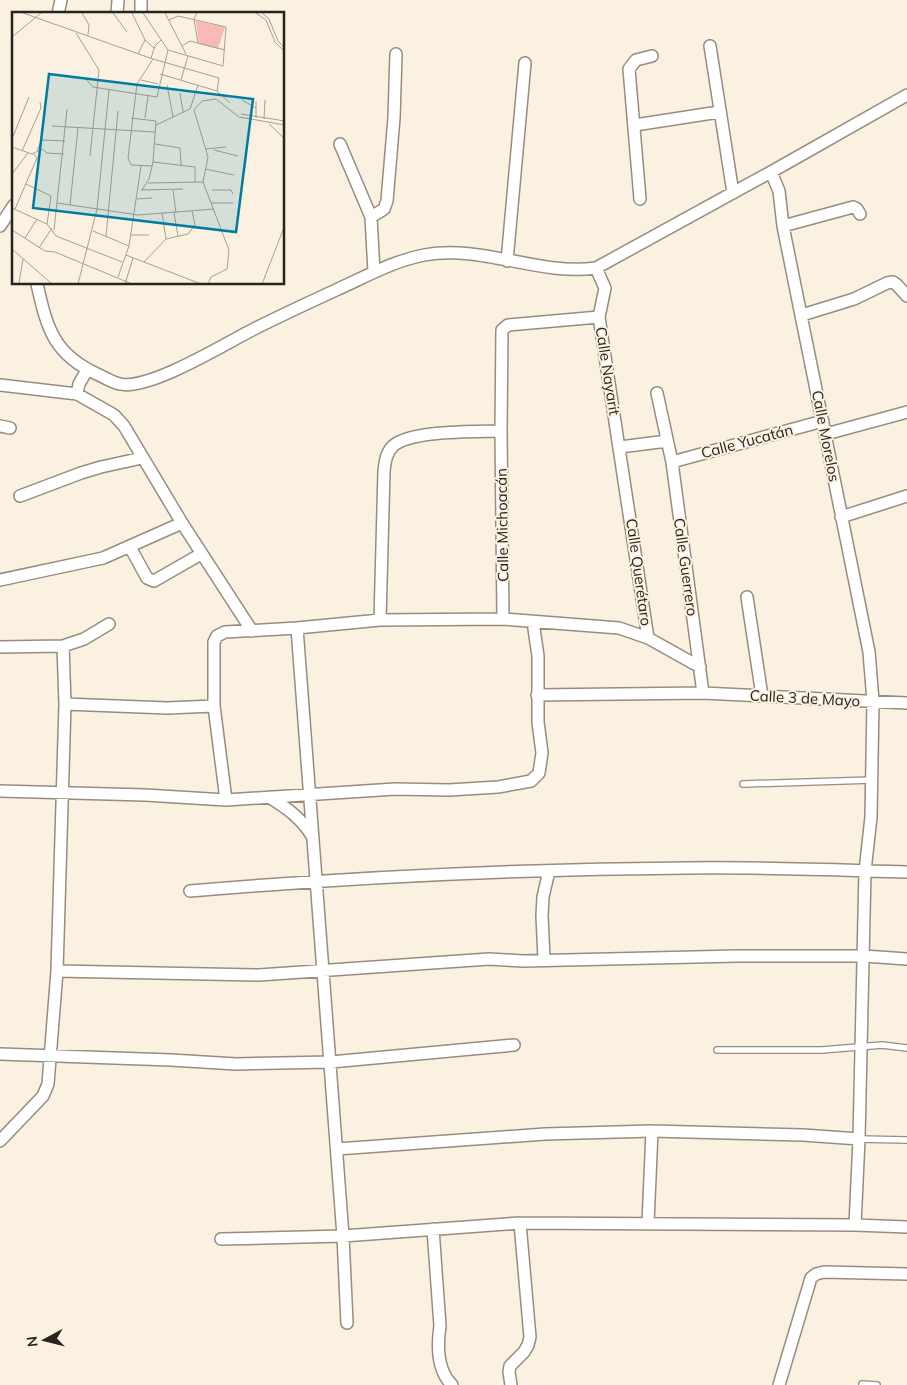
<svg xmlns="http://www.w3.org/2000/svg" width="907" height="1385" viewBox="0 0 907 1385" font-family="Mulish,sans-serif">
	<rect width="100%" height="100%" fill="#faf1e1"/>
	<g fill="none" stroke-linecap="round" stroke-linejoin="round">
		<g stroke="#958d7f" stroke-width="8">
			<path id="lane" d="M 743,784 L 872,780
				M 717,1050 L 822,1050 L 882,1045 L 907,1048
				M 859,1139 L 907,1140
				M 862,1384 L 877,1385"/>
		</g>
		<g stroke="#958d7f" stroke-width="14">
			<path id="street" d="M 58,14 L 61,0
				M 117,14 L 118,0
				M 141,14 L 141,0
				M 710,46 L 733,193
				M 635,125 L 719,112
				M 340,144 L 371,217 L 374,272
				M 771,172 L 779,191 L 783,226 L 869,652 L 873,701 L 871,817 L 865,871 L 859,1139 L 855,1225
				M 640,199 L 629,69 L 636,60 L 652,56
				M 371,217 L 384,209 L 387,201 L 394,118 L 396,54
				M 0,226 L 14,205
				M 783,226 L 853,207 L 857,209 L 860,214
				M 507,261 L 525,63
				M 596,268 L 605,288 L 599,317 L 648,638
				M 37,284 C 47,329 54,355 99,375 C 106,378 113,383 120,384 C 150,391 229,341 258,327 C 284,314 310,302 336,290 C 365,277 393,261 424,255 C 482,244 538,276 596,268 L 771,172 L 907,95
				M 802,315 L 854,299 L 887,283 L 893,282 L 896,284 L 907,296
				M 0,385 L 77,394 L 114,415 L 124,426 L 182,523 L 252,631
				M 657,393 L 672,462 L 703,693
				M 77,394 L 79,384 L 87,370
				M 0,426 L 10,428
				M 826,434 L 907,412
				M 620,447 L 667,441
				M 672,462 L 823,421
				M 20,496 L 81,473 L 101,467 L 142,458
				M 841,517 L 907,496
				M 130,547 L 147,578 L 154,581 L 201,554
				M 0,580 L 103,558 L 182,523
				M 747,597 L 762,696
				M 503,619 L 501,431 L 502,330 L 508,325 L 599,317
				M 380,620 L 384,471 C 385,462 386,453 393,446 C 411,430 476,432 501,431
				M 297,628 L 343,1236 L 347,1323
				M 63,646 L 84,639 L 109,624
				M 0,647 L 63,646 L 65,704 L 57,971 L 48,1084 L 43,1096 L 0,1141
				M 537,695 L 703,693 L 907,703
				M 65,704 L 167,708 L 214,706
				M 0,791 L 145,795 L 226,800 L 395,789 L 449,790 L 498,787 L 531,781 L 539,773 L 542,753 L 538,722 L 538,656 L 533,622
				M 269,797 C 287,808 301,818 312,836
				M 226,800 L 214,706 L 214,642 L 217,636 L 225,632 L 297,628 L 380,620 L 503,619 L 619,628 L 648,638 L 700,667
				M 190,891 C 355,877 522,869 688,868 C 761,867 834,870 907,872
				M 544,959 L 542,916 L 543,897 L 549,871
				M 57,971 L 259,975 L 489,959 L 523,961 L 737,956 L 864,956 L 907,959
				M 0,1054 L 171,1060 L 236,1064 L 331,1062 L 514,1045
				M 337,1149 L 545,1134 L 652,1131 L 803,1135 L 859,1139
				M 648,1223 L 652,1131
				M 433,1229 L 440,1326 C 437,1346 437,1370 452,1385
				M 221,1239 L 343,1236 L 520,1223 L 855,1225 L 907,1227
				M 511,1385 L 509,1372 L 510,1366 L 524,1352 L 528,1345 L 530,1337 L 520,1223
				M 779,1385 L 811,1278 L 816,1274 L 824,1272 L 907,1274"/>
		</g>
		<use href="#lane" stroke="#fff" stroke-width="5.5"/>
		<use href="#street" stroke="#fff" stroke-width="11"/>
	</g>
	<g text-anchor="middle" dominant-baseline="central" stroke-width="4" stroke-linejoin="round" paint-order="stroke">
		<g font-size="15" fill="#27231e" stroke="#faf1e1">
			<text transform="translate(608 371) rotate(81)">Calle Nayarit</text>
			<text transform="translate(826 436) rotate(79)">Calle Morelos</text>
			<text transform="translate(747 441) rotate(-15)">Calle Yucatán</text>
			<text transform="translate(502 525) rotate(-91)">Calle Michoacán</text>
			<text transform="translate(686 567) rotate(82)">Calle Guerrero</text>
			<text transform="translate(639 572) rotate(82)">Calle Querétaro</text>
			<text transform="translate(805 698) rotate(3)">Calle 3 de Mayo</text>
		</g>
	</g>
	<g transform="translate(12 12)">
		<rect width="272" height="272" fill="#faf1e1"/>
		<path d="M 184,9 L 213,15 L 206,37 L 187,32 Z" fill="#f9b9b4"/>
		<path fill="none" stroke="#a69f93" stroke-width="1" d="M 11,1 L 141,47 L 207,66 L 205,79M 70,1 L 77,13 L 76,23M 101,1 L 115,20M 120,1 L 133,28 L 142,36M 131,1 L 156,38M 153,1 L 174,42M 185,1 L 182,7 L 186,31M 244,1 L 254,8 L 263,30 L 273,40M 250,1 L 257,7 L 266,29 L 273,36M 64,21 L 87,58 L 78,144M 0,25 L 29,1M 170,34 L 178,29 L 213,38M 156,38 L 211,54 L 214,15 L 166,4 L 157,8M 126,42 L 133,28M 139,46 L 143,34 L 149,28M 148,62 L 205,79 L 218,91M 73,66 L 81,75 L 145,85 L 156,38M 129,68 L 146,72M 169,68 L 176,44M 155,73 L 161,105M 168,81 L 171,100M 230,88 L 244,96M 229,102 L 273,109M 119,106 L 144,109 L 141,150 L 137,167 L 130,178M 133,106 L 136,84M 244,106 L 244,89M 252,107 L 253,88M 257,112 L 273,127M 144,113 L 178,97 L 186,73M 40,114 L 143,120M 0,127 L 17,85M 143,132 L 168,136 L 169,153M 0,135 L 20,142 L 30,137 L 35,141 L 52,142M 194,137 L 214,135M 25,138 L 30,128 L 53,129M 202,138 L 226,144M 10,139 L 29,96 L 28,90M 141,150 L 183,155 L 183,170M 140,154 L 119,153 L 116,146 L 125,72 L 141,47M 193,157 L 222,163M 0,162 L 16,141M 136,171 L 191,170M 14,172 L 39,184 L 35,212M 129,178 L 171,177M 161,178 L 164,201M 200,178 L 219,178 L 221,182M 125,187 L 140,186M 45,191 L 126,203 L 202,197M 199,191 L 221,191M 58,193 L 66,116M 0,196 L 35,212 L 44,224 L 110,250M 3,197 L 25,146 L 22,142M 150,201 L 154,227M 162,201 L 166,224M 0,218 L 33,239 L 43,240 L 120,272M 42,218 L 55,97M 81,219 L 117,234M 119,223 L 137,223M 94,224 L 106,99M 13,226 L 25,207M 27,236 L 40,216M 0,237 L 40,272M 114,243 L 189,272M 132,250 L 154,227 L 176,222 L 183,213 L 180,199M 106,265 L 117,234 L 129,154M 7,271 L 11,247M 66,272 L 85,197 L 97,78M 113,272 L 121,246M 196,272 L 199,265 L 215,257 L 217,238 L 191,170 L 196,145 L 182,98 L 190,89 L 204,87 L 227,105 L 273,113M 250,272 L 273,213"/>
		<path fill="#007ba2" fill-opacity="0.15" stroke="#007ba2" stroke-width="2.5" d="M 37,62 L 241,87 L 224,220 L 21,196 Z"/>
		<rect width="272" height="272" fill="none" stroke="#27231e" stroke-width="2.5"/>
	</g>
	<g transform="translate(45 1340) rotate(263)" stroke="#faf1e1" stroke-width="4" paint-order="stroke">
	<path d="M0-4L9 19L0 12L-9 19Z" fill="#27231e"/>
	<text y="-8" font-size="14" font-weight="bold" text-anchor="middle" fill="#27231e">N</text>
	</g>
</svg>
